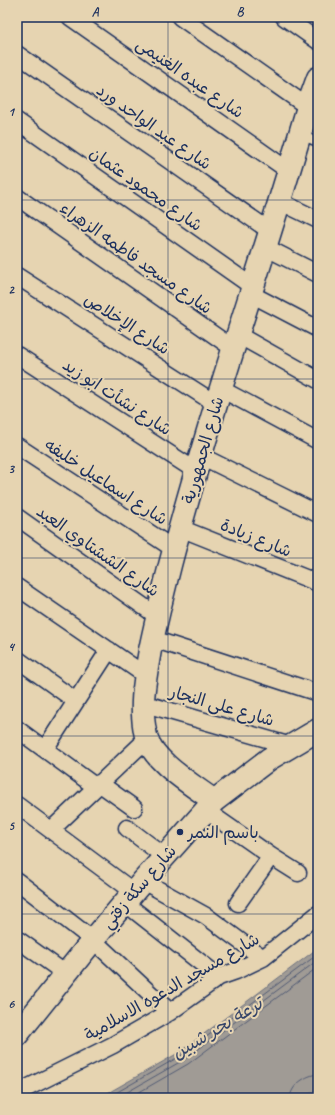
<svg xmlns="http://www.w3.org/2000/svg" width="335" height="1115" viewBox="0 0 335 1115" font-family="Caveat,'Playpen Sans Arabic',sans-serif">
	<rect width="100%" height="100%" fill="#e6d4b1"/>
	<filter id="ink" filterUnits="userSpaceOnUse"><feTurbulence type="fractalNoise" baseFrequency=".025" numOctaves="2"/><feDisplacementMap in="SourceGraphic" scale="8" xChannelSelector="R" yChannelSelector="G"/><feConvolveMatrix kernelMatrix="1 2 1 2 8 2 1 2 1" color-interpolation-filters="sRGB"/></filter>
	<g filter="url(#ink)">
		<path fill="#a09b95" stroke="#6b707f" d="M 318,948 L 318,1088 L 303,1098 L 99,1098 L 180,1052 Z"/>
		<g fill="none" stroke-linecap="round" stroke-linejoin="round">
			<path stroke="#505a74" stroke-width="1" d="M 107,1098 L 182,1055 L 318,954
				M 117,1098 L 185,1059 L 318,960
				M 129,1098 L 188,1064 L 318,967
				M 290,1098 C 291,1085 306,1075 318,1074"/>
			<g stroke="#1b2f5e" stroke-width="11">
				<path id="lane" d="M 300,135 L 318,142"/>
			</g>
			<g stroke="#1b2f5e" stroke-width="19">
				<path id="street" d="M 70,17 L 289,171
					M 180,17 L 308,107
					M 284,17 L 318,41
					M 17,54 L 270,231
					M 17,121 L 253,287
					M 17,197 L 234,349
					M 279,201 L 318,220
					M 265,247 L 318,274
					M 17,276 L 216,404
					M 251,294 L 318,329
					M 238,335 L 318,380
					M 17,355 L 196,471
					M 221,389 L 318,441
					M 17,446 L 174,549
					M 201,456 L 318,514
					M 17,517 L 157,616
					M 180,528 L 318,583
					M 17,587 L 145,675
					M 153,639 L 318,693
					M 17,659 L 76,701
					M 142,703 L 291,746
					M 17,729 L 96,787
					M 45,749 L 109,650
					M 99,783 L 134,808
					M 17,805 L 134,892
					M 205,810 L 271,856 L 298,873
					M 127,828 L 164,856
					M 51,830 L 147,739
					M 17,881 L 93,940 L 170,1012
					M 143,881 L 206,916 L 263,958
					M 125,903 L 219,977
					M 238,903 L 271,856
					M 17,939 L 66,974
					M 17,1093 L 113,1045 L 170,1012 L 219,977 L 236,971 L 263,958 L 318,914"/>
			</g>
			<g stroke="#1b2f5e" stroke-width="25">
				<path id="secondary" d="M 214,801 C 193,785 153,762 146,736 C 139,708 145,679 150,650 C 156,622 163,593 170,565 C 211,408 265,256 310,100 L 318,78
					M 17,1035 L 93,940 L 143,881 L 214,801 L 269,759 L 318,730"/>
			</g>
			<use href="#lane" stroke="#e6d4b1" stroke-width="8"/>
			<use href="#street" stroke="#e6d4b1" stroke-width="16"/>
			<use href="#secondary" stroke="#e6d4b1" stroke-width="22"/>
		</g>
	</g>
	<path fill="none" stroke="#1b2f5e" stroke-width="1" stroke-opacity="0.55" d="M 168,17 L 168,1098M 17,200 L 318,200M 17,379 L 318,379M 17,558 L 318,558M 17,736 L 318,736M 17,914 L 318,914"/>
	<circle fill="#1b2f5e" stroke="#e6d4b1" stroke-width="1.5" cx="180" cy="832" r="4"/>
	<g text-anchor="middle" dominant-baseline="central" stroke-width="4" stroke-linejoin="round" paint-order="stroke">
		<g font-size="17" fill="#1b2f5e" stroke="#e6d4b1">
			<text transform="translate(190 78) rotate(35)">شارع عبده الغنيمى</text>
			<text transform="translate(154 127) rotate(35)">شارع عبد الواحد ورد</text>
			<text transform="translate(146 189) rotate(35)">شارع محمود عثمان</text>
			<text transform="translate(136 258) rotate(35)">شارع مسجد فاطمه الزهراء</text>
			<text transform="translate(127 324) rotate(33)">شارع الإخلاص</text>
			<text transform="translate(117 397) rotate(33)">شارع نشأت ابو زيد</text>
			<text transform="translate(203 450) rotate(-74)">شارع الجمهورية</text>
			<text transform="translate(106 482) rotate(33)">شارع اسماعيل خليفه</text>
			<text transform="translate(256 538) rotate(22)">شارع زيادة</text>
			<text transform="translate(98 551) rotate(35)">شارع الششتاوي العبد</text>
			<text transform="translate(222 706) rotate(16)">شارع على النجار</text>
			<text transform="translate(139 887) rotate(-49)">شارع سكة زفتي</text>
			<text transform="translate(172 987) rotate(-30)">شارع مسجد الدعوه الاسلامية</text>
		</g>
		<g font-size="17" fill="#1b2f5e" stroke="#e6d4b1" text-anchor="start">
			<text x="188" y="832">باسم النمر</text>
		</g>
		<g font-size="18" font-style="italic" fill="#364569" stroke="#e6d4b1">
			<text transform="translate(217 1028) rotate(-31)">ترعة بحر شبين</text>
		</g>
	</g>
	<rect width="335" height="1115" fill="none" stroke="#e6d4b1" stroke-width="44"/>
	<rect x="22" y="22" width="291" height="1071" fill="none" stroke="#1b2f5e" stroke-width="1.5"/>
	<g font-size="13" text-anchor="middle" font-weight="bold" fill="#1b2f5e">
		<text x="95" y="16">A</text>
		<text x="240" y="16">B</text>
		<text x="11" y="116">1</text>
		<text x="11" y="294">2</text>
		<text x="11" y="473">3</text>
		<text x="11" y="651">4</text>
		<text x="11" y="830">5</text>
		<text x="11" y="1008">6</text>
	</g>
</svg>
